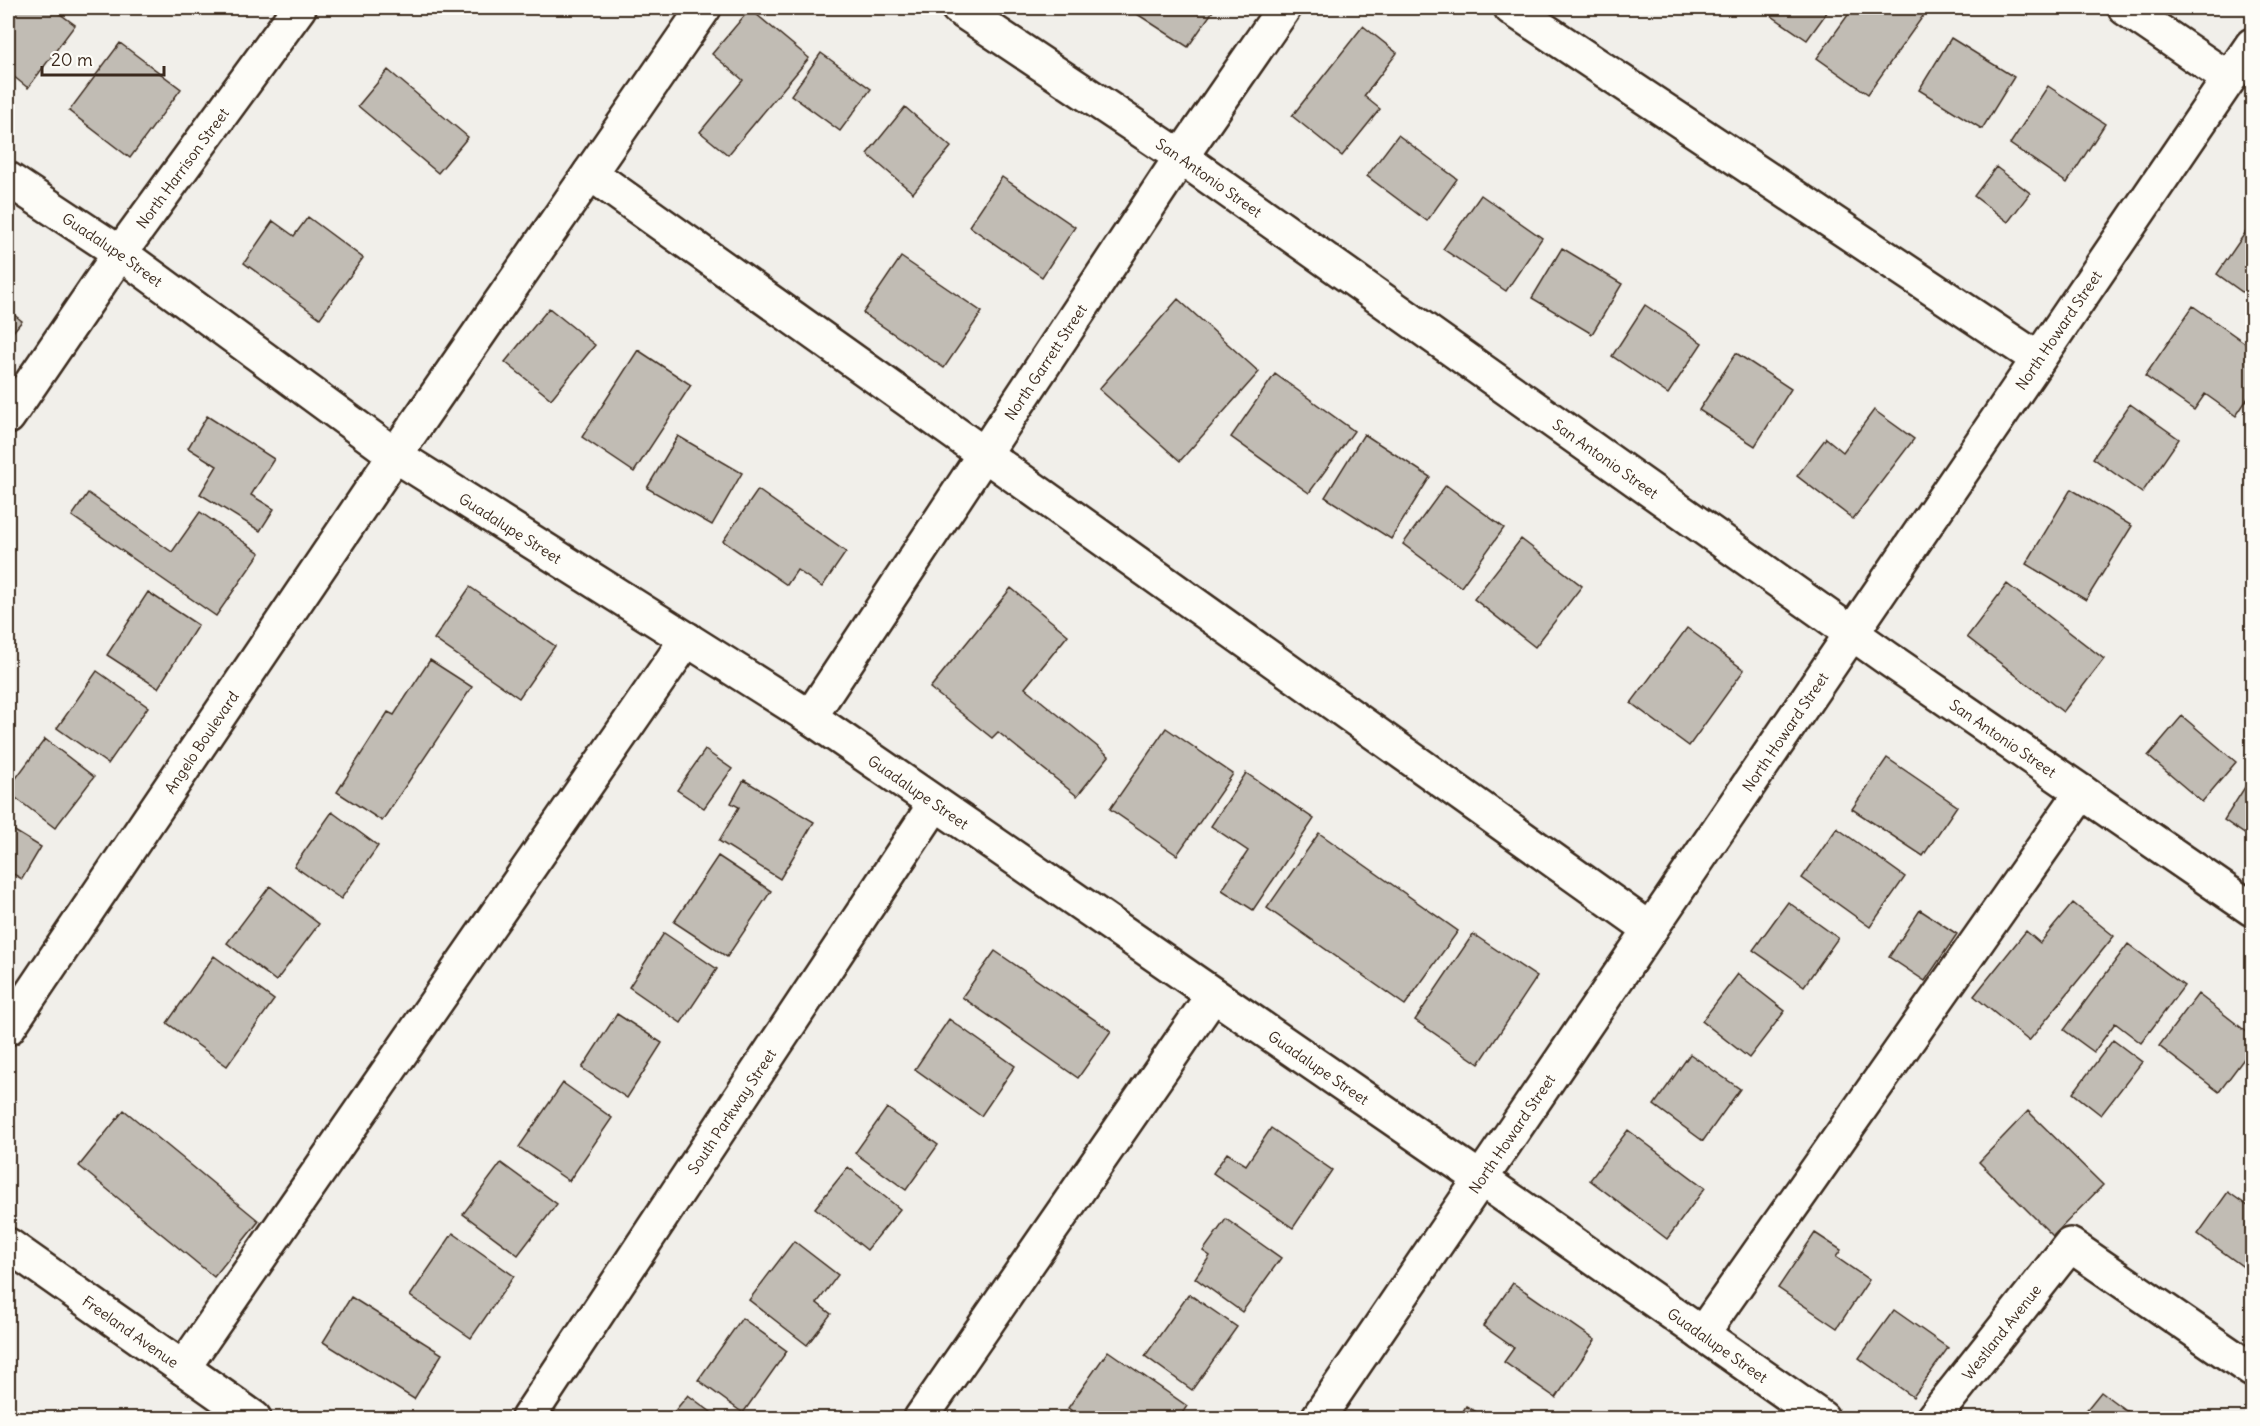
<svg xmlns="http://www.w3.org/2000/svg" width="2260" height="1426" viewBox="0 0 2260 1426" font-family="Delius,sans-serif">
	<rect width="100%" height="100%" fill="#f1efea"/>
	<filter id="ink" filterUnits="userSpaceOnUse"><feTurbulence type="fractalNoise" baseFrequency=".0167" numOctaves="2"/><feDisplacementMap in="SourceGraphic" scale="12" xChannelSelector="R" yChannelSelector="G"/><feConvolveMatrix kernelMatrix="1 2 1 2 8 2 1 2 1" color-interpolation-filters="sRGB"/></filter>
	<g filter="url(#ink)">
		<path fill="#c1bcb4" stroke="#3b2a1e" stroke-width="1.5" d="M 8,8 L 52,8 L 75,25 L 28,88 L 8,72 Z
			M 1138,8 L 1215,8 L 1188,47 L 1134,12 Z
			M 1760,8 L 1830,8 L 1807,40 Z
			M 1853,8 L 1928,9 L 1868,94 L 1817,58 Z
			M 750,9 L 809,58 L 728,155 L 700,132 L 743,80 L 712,54 Z
			M 1363,26 L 1397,53 L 1364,96 L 1380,109 L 1342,156 L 1292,116 Z
			M 1951,38 L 2014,77 L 1982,129 L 1919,90 Z
			M 120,43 L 181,89 L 130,158 L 69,111 Z
			M 821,53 L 871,89 L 840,131 L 791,95 Z
			M 388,70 L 468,137 L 438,173 L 358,106 Z
			M 2048,86 L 2105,124 L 2067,183 L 2010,144 Z
			M 905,107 L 951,147 L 913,193 L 867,154 Z
			M 1398,135 L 1457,179 L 1427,221 L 1367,176 Z
			M 1996,167 L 2030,193 L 2008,222 L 1974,196 Z
			M 1002,177 L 1075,227 L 1042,277 L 969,226 Z
			M 1481,195 L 1542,238 L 1506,291 L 1443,249 Z
			M 308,217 L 363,258 L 320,318 L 244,263 L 273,221 L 294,236 Z
			M 2252,223 L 2252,299 L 2217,274 Z
			M 1562,248 L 1622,284 L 1592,334 L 1532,298 Z
			M 901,257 L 982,312 L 944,368 L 863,313 Z
			M 1178,299 L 1259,372 L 1180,461 L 1099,389 Z
			M 1645,305 L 1702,343 L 1668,394 L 1612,356 Z
			M 2193,306 L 2252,348 L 2252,392 L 2236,416 L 2205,394 L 2194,410 L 2145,376 Z
			M 549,308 L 595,345 L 551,399 L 505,362 Z
			M 8,310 L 22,321 L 8,338 Z
			M 638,350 L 691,385 L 634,472 L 582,437 Z
			M 1736,353 L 1791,389 L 1755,446 L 1699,410 Z
			M 1275,374 L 1354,431 L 1309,493 L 1231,437 Z
			M 2130,404 L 2179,439 L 2142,493 L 2093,458 Z
			M 1874,410 L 1914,439 L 1853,519 L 1797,476 L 1826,438 L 1843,452 Z
			M 207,416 L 274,459 L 251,495 L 274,509 L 260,531 L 200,494 L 217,466 L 188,448 Z
			M 1364,434 L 1430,477 L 1391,539 L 1325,497 Z
			M 678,436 L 742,473 L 712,525 L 647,488 Z
			M 1446,485 L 1504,528 L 1461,587 L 1403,544 Z
			M 2071,489 L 2132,526 L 2086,600 L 2026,564 Z
			M 758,490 L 846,552 L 822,587 L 797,570 L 787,585 L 723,541 Z
			M 88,493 L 172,552 L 200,512 L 260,553 L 216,616 L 72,516 Z
			M 1521,539 L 1582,586 L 1535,647 L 1474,599 Z
			M 2007,584 L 2104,659 L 2063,712 L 1967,637 Z
			M 470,587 L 555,646 L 519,698 L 434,639 Z
			M 1011,588 L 1068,635 L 1025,688 L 1109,756 L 1077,796 L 998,732 L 992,738 L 930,688 Z
			M 148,592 L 198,625 L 158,688 L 107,655 Z
			M 1687,628 L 1744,670 L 1689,746 L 1631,703 Z
			M 430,660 L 472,687 L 382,821 L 337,792 L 388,712 L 394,715 Z
			M 97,671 L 148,707 L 108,764 L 57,728 Z
			M 2182,716 L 2236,762 L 2202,802 L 2148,756 Z
			M 1166,728 L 1233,774 L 1177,855 L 1110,809 Z
			M 45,739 L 94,777 L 55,828 L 8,792 L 8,789 Z
			M 705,750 L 732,769 L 704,808 L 677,790 Z
			M 1887,758 L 1957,806 L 1923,856 L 1852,809 Z
			M 1246,773 L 1314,819 L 1253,910 L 1222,890 L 1248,851 L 1211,826 Z
			M 2252,776 L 2252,839 L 2224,820 Z
			M 744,780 L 814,822 L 780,879 L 719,841 L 739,807 L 731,803 Z
			M 332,812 L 378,846 L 341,899 L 294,866 Z
			M 8,827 L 41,847 L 22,879 L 8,871 Z
			M 1837,828 L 1905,877 L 1870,927 L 1802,878 Z
			M 1319,833 L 1458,931 L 1405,1005 L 1267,908 Z
			M 718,856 L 771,891 L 727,957 L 674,922 Z
			M 270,886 L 319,924 L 276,981 L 227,943 Z
			M 1788,902 L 1838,938 L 1804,986 L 1753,950 Z
			M 2073,903 L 2114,936 L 2029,1041 L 1974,996 L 2026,931 L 2040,943 Z
			M 1920,910 L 1957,934 L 1925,981 L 1889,957 Z
			M 664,933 L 717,969 L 681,1023 L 629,987 Z
			M 1473,934 L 1537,977 L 1479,1064 L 1415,1020 Z
			M 2128,944 L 2184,986 L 2141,1043 L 2115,1023 L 2094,1052 L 2064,1030 Z
			M 995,951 L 1111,1031 L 1078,1078 L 962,997 Z
			M 214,956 L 274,1000 L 227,1066 L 167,1023 Z
			M 1738,974 L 1785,1011 L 1749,1058 L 1702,1021 Z
			M 2198,994 L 2252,1036 L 2252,1048 L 2219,1092 L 2159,1046 Z
			M 617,1014 L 662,1043 L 627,1098 L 582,1068 Z
			M 949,1019 L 1015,1066 L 981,1116 L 915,1069 Z
			M 2113,1040 L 2142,1062 L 2101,1115 L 2073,1093 Z
			M 1690,1054 L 1740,1089 L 1703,1141 L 1654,1105 Z
			M 563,1083 L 612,1118 L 569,1181 L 519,1147 Z
			M 887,1108 L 938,1145 L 906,1190 L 855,1153 Z
			M 124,1110 L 259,1221 L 214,1277 L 79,1166 Z
			M 2028,1111 L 2103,1185 L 2053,1236 L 1979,1162 Z
			M 1271,1128 L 1332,1170 L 1293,1228 L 1213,1173 L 1227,1153 L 1246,1165 Z
			M 1628,1130 L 1705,1188 L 1667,1239 L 1590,1180 Z
			M 501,1163 L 557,1204 L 518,1255 L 463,1214 Z
			M 848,1167 L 900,1209 L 867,1250 L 815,1208 Z
			M 2228,1192 L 2252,1209 L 2252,1273 L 2198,1234 Z
			M 1226,1219 L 1281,1258 L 1242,1312 L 1195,1278 L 1210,1256 L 1203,1251 Z
			M 453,1233 L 514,1276 L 471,1338 L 410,1296 Z
			M 1815,1233 L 1841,1250 L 1836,1257 L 1869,1280 L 1837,1328 L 1778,1288 Z
			M 794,1241 L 838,1275 L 817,1303 L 831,1314 L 807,1345 L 749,1300 Z
			M 1513,1283 L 1595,1340 L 1556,1398 L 1504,1362 L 1514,1348 L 1483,1326 Z
			M 1189,1294 L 1237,1327 L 1192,1390 L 1145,1356 Z
			M 351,1297 L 442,1354 L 414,1399 L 323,1342 Z
			M 1894,1310 L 1948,1348 L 1913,1397 L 1859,1358 Z
			M 742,1318 L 787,1351 L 743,1413 L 698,1380 Z
			M 1108,1351 L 1187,1406 L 1179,1418 L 1082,1418 L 1068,1408 Z
			M 2101,1392 L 2136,1418 L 2080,1418 Z
			M 688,1395 L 719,1418 L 669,1418 Z
			M 1466,1406 L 1487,1418 L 1459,1418 Z"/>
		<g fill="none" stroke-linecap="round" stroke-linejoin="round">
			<g stroke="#3b2a1e" stroke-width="38">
				<g id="minor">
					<path id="s1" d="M 958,8 L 1181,157 L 1887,658 L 2252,909"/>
					<path d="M 1511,8 L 2038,359"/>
					<path d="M 2125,8 L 2229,79"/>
					<path d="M 590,173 L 1650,929"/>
					<path id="s2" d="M 8,179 L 120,253 L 395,455 L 810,717 L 1481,1179 L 1822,1418"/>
					<path id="s3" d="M 8,417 L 120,253 L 299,8"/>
					<path id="s4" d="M 810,717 L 1181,157 L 1284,8"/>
					<path id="s5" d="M 8,1028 L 395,455 L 704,8"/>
					<path d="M 1702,1334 L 2082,792"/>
					<path d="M 183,1368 L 687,639"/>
					<path id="s6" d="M 528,1418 L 935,804"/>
					<path d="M 921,1418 L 1213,995"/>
					<path id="s7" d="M 1318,1418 L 2252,45"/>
					<path id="s8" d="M 1933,1418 L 2070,1245 L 2252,1370"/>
				</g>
			</g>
			<g stroke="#3b2a1e" stroke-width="38">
				<g id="major">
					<path id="s9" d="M 8,1245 L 254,1418"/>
				</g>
			</g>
			<use href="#minor" stroke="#fdfcf7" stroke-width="33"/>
			<use href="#major" stroke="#fdfcf7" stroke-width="33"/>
		</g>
	</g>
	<g text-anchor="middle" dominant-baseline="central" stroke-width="6" stroke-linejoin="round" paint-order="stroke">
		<g font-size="15" fill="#3b2a1e" stroke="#fdfcf7">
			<text stroke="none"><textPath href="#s3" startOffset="304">North Harrison Street</textPath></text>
			<text stroke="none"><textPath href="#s1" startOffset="303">San Antonio Street</textPath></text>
			<text stroke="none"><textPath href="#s2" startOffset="126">Guadalupe Street</textPath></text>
			<text stroke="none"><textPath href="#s7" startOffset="1316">North Howard Street</textPath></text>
			<text stroke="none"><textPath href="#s4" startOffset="426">North Garrett Street</textPath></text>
			<text stroke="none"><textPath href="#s1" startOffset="789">San Antonio Street</textPath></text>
			<text stroke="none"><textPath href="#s2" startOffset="612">Guadalupe Street</textPath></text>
			<text stroke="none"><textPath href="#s7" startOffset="830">North Howard Street</textPath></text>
			<text stroke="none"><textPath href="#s1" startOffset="1275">San Antonio Street</textPath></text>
			<text stroke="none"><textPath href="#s5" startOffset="345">Angelo Boulevard</textPath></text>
			<text stroke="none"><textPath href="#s2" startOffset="1098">Guadalupe Street</textPath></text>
			<text stroke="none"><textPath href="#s2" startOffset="1584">Guadalupe Street</textPath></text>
			<text stroke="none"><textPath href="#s6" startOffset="368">South Parkway Street</textPath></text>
			<text stroke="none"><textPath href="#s7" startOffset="344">North Howard Street</textPath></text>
			<text stroke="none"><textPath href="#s9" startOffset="150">Freeland Avenue</textPath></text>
			<text stroke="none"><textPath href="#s8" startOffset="110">Westland Avenue</textPath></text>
			<text stroke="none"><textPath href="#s2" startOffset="2070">Guadalupe Street</textPath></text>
		</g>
	</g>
	<rect width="2260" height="1426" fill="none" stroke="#fdfcf7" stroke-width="30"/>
	<rect x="15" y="15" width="2230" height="1396" fill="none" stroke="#3b2a1e" stroke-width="2" filter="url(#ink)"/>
	<path d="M42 66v9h122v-9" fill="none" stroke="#3b2a1e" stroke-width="3"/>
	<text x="51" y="66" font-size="18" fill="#3b2a1e" stroke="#fdfcf7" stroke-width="4.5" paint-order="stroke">20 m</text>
</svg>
